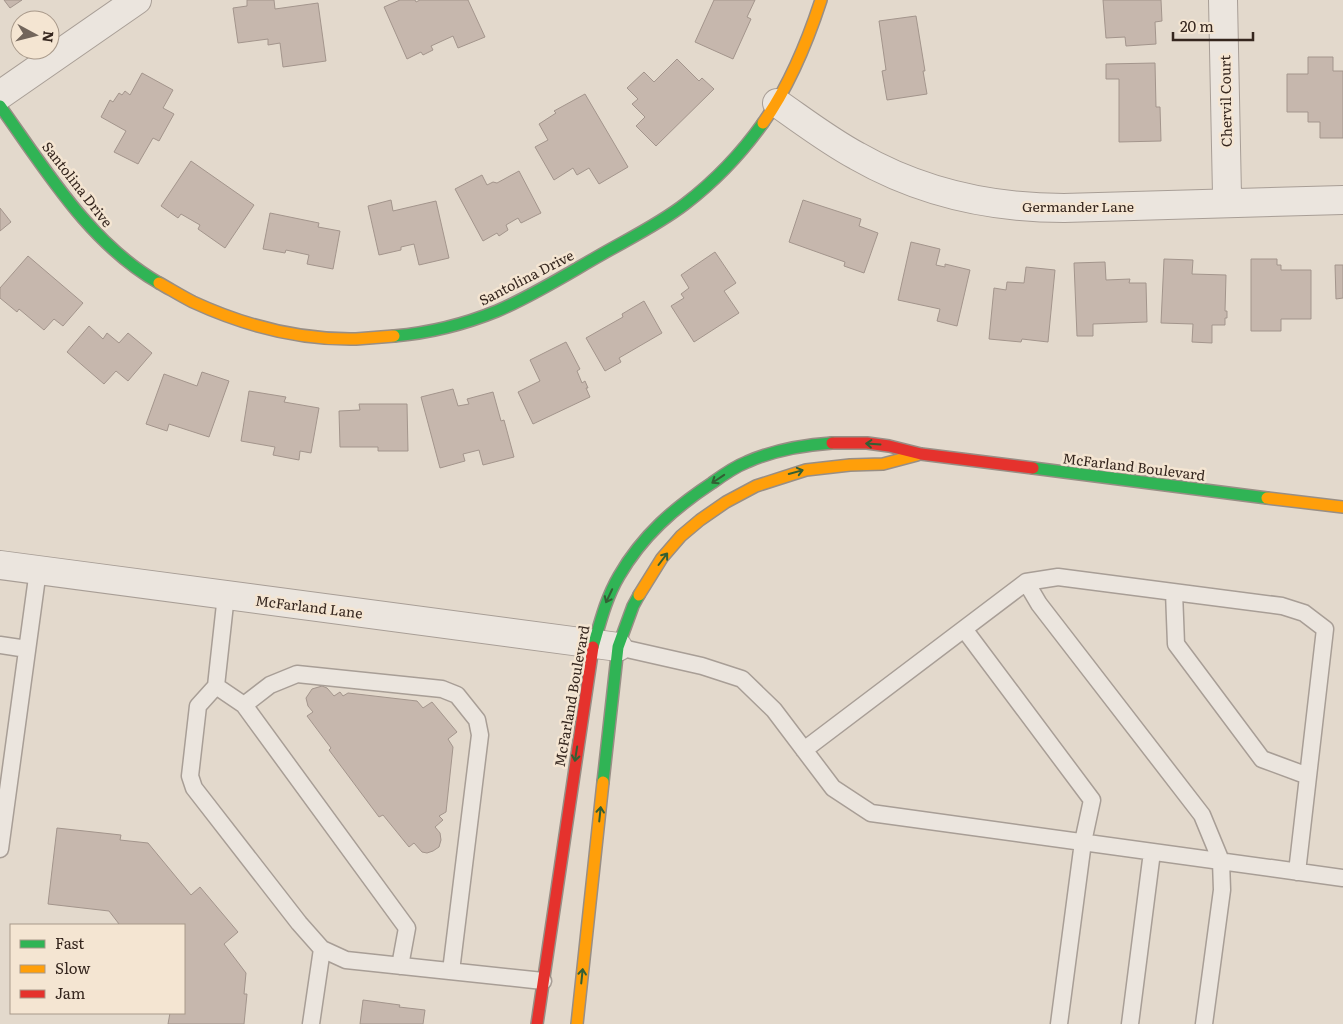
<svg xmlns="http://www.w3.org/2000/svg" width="1343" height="1024" viewBox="0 0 1343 1024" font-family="Literata,serif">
	<rect width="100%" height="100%" fill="#e3d9cc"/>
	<path fill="#c6b7ad" stroke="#a3958c" d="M 4,0 L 22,0 L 10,8 Z
		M 247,0 L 274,0 L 275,9 L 318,3 L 326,61 L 283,67 L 280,43 L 268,45 L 268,39 L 238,43 L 233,8 L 247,6 Z
		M 400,0 L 415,0 L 416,2 L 420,0 L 468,0 L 485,37 L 458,48 L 453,36 L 431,46 L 433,50 L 423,55 L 421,52 L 407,59 L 384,7 Z
		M 714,0 L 755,0 L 747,17 L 751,19 L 733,59 L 695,42 Z
		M 1103,0 L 1161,0 L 1162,21 L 1155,22 L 1156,44 L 1126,46 L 1125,37 L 1106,38 Z
		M 916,16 L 925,71 L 923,71 L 927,94 L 887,100 L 882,71 L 886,70 L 879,21 Z
		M 1308,57 L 1333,57 L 1333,71 L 1343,71 L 1343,138 L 1320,138 L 1320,122 L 1308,122 L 1308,112 L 1287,112 L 1287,74 L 1308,74 Z
		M 677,59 L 699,81 L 702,78 L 714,89 L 656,146 L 636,126 L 645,117 L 632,104 L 638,99 L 627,88 L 644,72 L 654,82 Z
		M 1155,63 L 1156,107 L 1160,107 L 1161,141 L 1119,142 L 1119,79 L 1106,79 L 1106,64 Z
		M 142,73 L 173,90 L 163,108 L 174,114 L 159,141 L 153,138 L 138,164 L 114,152 L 126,131 L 101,117 L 110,100 L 113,102 L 119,93 L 122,95 L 125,91 L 130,95 Z
		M 585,94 L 628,167 L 599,184 L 589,168 L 577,175 L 573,168 L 554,180 L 535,147 L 548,140 L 539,124 L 556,113 L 554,111 Z
		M 191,161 L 254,205 L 225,248 L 198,229 L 200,225 L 181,214 L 178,218 L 161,206 Z
		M 519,171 L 541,213 L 521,223 L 518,218 L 506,225 L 508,230 L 499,236 L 497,233 L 483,241 L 455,189 L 482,175 L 487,185 L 493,182 L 497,183 Z
		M 391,200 L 393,211 L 436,201 L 449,258 L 419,265 L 414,244 L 401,247 L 401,250 L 379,255 L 368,206 Z
		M 803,200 L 861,219 L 859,226 L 878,233 L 864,273 L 844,266 L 845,262 L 789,242 Z
		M 0,208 L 11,222 L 0,231 Z
		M 270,213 L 319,223 L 318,227 L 340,231 L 333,269 L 307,264 L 309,255 L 286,250 L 285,253 L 263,249 Z
		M 911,242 L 940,249 L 936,265 L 945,267 L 945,264 L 970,270 L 957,326 L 937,321 L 940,309 L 898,300 Z
		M 715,252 L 736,283 L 724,291 L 739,313 L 694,342 L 671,306 L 684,298 L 681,294 L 689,288 L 681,275 Z
		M 28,256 L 83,303 L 63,326 L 54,319 L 44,330 L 19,309 L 17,312 L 0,298 L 0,288 Z
		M 1164,259 L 1193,260 L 1192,274 L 1226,275 L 1225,311 L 1227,311 L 1227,318 L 1225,318 L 1225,325 L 1212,325 L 1212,343 L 1192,342 L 1193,324 L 1161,323 Z
		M 1251,259 L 1277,259 L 1277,265 L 1281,265 L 1281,270 L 1311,270 L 1311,319 L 1281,319 L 1281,331 L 1251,331 Z
		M 1105,262 L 1106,280 L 1130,279 L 1129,283 L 1146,283 L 1147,322 L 1093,324 L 1093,336 L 1077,336 L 1074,263 Z
		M 1335,265 L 1343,265 L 1343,298 L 1336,299 Z
		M 1026,267 L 1055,270 L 1048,342 L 1022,339 L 1021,342 L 989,339 L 994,288 L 1006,290 L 1007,282 L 1024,283 Z
		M 644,301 L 662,333 L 619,358 L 621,362 L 605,371 L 586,338 L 623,317 L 622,314 Z
		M 89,326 L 103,339 L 107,333 L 119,343 L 128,333 L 152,353 L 128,381 L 116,371 L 104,384 L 67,352 Z
		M 566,342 L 580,369 L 577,371 L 582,383 L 585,381 L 588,388 L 586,388 L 590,397 L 533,424 L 518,392 L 540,381 L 530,360 Z
		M 202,372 L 229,381 L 209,437 L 169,424 L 167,431 L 146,424 L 164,374 L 197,386 Z
		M 453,389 L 458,406 L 469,404 L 467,399 L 493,392 L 501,421 L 504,420 L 514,457 L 483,465 L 479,450 L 463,454 L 465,461 L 440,468 L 421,397 Z
		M 249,391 L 286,397 L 284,402 L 319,408 L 311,453 L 300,451 L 299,460 L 273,455 L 275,447 L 241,441 Z
		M 359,404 L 407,404 L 408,451 L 378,451 L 378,447 L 340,447 L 339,411 L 360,410 Z
		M 322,686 L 327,688 L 334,696 L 340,692 L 343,696 L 348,693 L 417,701 L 423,708 L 432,702 L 457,732 L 448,739 L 453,747 L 446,812 L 439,816 L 443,820 L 435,827 L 440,833 L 441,840 L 439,847 L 433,851 L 427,853 L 422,852 L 414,843 L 409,847 L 383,815 L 379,817 L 329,750 L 331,748 L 307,716 L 313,712 L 308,706 L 306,698 L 312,689 Z
		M 57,828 L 121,835 L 120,840 L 148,843 L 191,895 L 200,887 L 238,932 L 224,944 L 246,973 L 244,994 L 247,994 L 244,1024 L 168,1024 L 170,1013 L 184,1013 L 184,925 L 115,925 L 119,924 L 109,911 L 48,904 Z
		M 363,1000 L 400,1005 L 399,1007 L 425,1010 L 423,1024 L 360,1024 Z"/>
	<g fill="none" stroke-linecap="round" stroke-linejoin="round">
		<g stroke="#a89e96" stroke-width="19">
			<path id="lane" d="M 1026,582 L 1039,604 L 1202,815 L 1221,861 L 1222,890 L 1204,1024
				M 1174,592 L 1176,644 L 1262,759 L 1308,776
				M 226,595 L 216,686 L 198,706 L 190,776 L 194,788 L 299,923 L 322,949 L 346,960 L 543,981
				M 964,629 L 1092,800 L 1083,842 L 1059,1024
				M 0,645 L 27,649
				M 618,647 L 702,666 L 742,679 L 774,710 L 833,788 L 871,813 L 1343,878
				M 216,686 L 244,705 L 407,928 L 400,966
				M 244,705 L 270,685 L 297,674 L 442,689 L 457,695 L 477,720 L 480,735 L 451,971
				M 804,750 L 1026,582 L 1058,577 L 1282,606 L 1304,613 L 1325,629 L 1297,872
				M 0,849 L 38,570
				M 311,1024 L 322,949
				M 1130,1024 L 1152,852"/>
		</g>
		<g stroke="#a89e96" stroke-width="30">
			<path id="street" d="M 1223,0 L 1227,195 L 1228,203
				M 0,95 L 137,0
				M 777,103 C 803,121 829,141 857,156 C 920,192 991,208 1064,208 L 1343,200
				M 0,565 L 618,647"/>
		</g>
		<g stroke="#988e85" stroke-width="14">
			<path id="fast" d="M 0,106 C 46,170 89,243 159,283
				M 394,336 C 429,333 465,324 497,311 C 532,296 564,276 597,257 C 626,240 658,225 685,204 C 715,181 741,154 763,123
				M 1033,468 L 1267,498
				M 593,647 C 600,623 606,598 619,576 C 642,536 674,508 712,483 C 723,475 734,467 747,462 C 774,450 803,445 832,443
				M 603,782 L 618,647 L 633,606 L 639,595"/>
		</g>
		<g stroke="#988e85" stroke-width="14">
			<path id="slow" d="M 763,123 C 790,85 807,43 821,0
				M 159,283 C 170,289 181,296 193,302 C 243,325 300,340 356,339 C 369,338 381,337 394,336
				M 1267,498 L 1343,507
				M 639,595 L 662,558 L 681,536 L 700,520 L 726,502 L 756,486 L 806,470 L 850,465 L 883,464 L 917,455
				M 577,1024 L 603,782"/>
		</g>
		<g stroke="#988e85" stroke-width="14">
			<path id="jam" d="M 832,443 L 867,443 L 889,446 L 921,454 L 1033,468
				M 537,1024 L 593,647"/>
		</g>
		<use href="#lane" stroke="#ebe5de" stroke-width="16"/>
		<use href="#street" stroke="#ebe5de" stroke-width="28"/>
		<use href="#fast" stroke="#30b455" stroke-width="11"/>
		<use href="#slow" stroke="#ff9f0a" stroke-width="11"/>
		<use href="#jam" stroke="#e5322d" stroke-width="11"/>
	</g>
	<defs><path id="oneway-shaft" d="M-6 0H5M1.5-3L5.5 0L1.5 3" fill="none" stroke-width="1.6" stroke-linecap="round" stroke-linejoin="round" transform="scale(1.25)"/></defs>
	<g stroke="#335f34">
		<use href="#oneway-shaft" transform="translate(873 444) rotate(-176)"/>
		<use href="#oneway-shaft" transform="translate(796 472) rotate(-15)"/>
		<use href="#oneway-shaft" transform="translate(718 479) rotate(146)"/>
		<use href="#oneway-shaft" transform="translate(663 559) rotate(-53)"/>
		<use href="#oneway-shaft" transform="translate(609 596) rotate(115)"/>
		<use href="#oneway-shaft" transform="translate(576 754) rotate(99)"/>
		<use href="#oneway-shaft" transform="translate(600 814) rotate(-84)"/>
		<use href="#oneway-shaft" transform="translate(582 976) rotate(-84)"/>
	</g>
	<g text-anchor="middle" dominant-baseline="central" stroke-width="5" stroke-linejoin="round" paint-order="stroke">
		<g font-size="14" fill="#35261e" stroke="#f4e5d2">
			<text transform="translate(1225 101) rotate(-91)">Chervil Court</text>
			<text transform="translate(78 184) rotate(52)">Santolina Drive</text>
			<text x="1078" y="206">Germander Lane</text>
			<text transform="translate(526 277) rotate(-27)">Santolina Drive</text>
			<text transform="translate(1134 466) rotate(7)">McFarland Boulevard</text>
			<text transform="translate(309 606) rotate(7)">McFarland Lane</text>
			<text transform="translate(571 696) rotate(-80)">McFarland Boulevard</text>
		</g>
	</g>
	<rect x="10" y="924" width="175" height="90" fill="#f4e5d2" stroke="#a8998a"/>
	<rect x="20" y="940" width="25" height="8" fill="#30b455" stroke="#a8998a"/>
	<text x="55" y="949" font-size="15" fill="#35261e">Fast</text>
	<rect x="20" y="965" width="25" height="8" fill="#ff9f0a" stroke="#a8998a"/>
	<text x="55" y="974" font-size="15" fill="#35261e">Slow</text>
	<rect x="20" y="990" width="25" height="8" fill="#e5322d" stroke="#a8998a"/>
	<text x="55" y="999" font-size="15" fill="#35261e">Jam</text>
	<g transform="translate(35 35) rotate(97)"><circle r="24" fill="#f4e5d2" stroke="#a8998a"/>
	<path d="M0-4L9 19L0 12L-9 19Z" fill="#72655b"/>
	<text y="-8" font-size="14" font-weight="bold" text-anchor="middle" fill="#35261e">N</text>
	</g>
	<path d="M1173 32v8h80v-8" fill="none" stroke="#35261e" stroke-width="2.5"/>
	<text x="1180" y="32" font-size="15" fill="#35261e" stroke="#f4e5d2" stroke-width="4" paint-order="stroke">20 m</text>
</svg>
